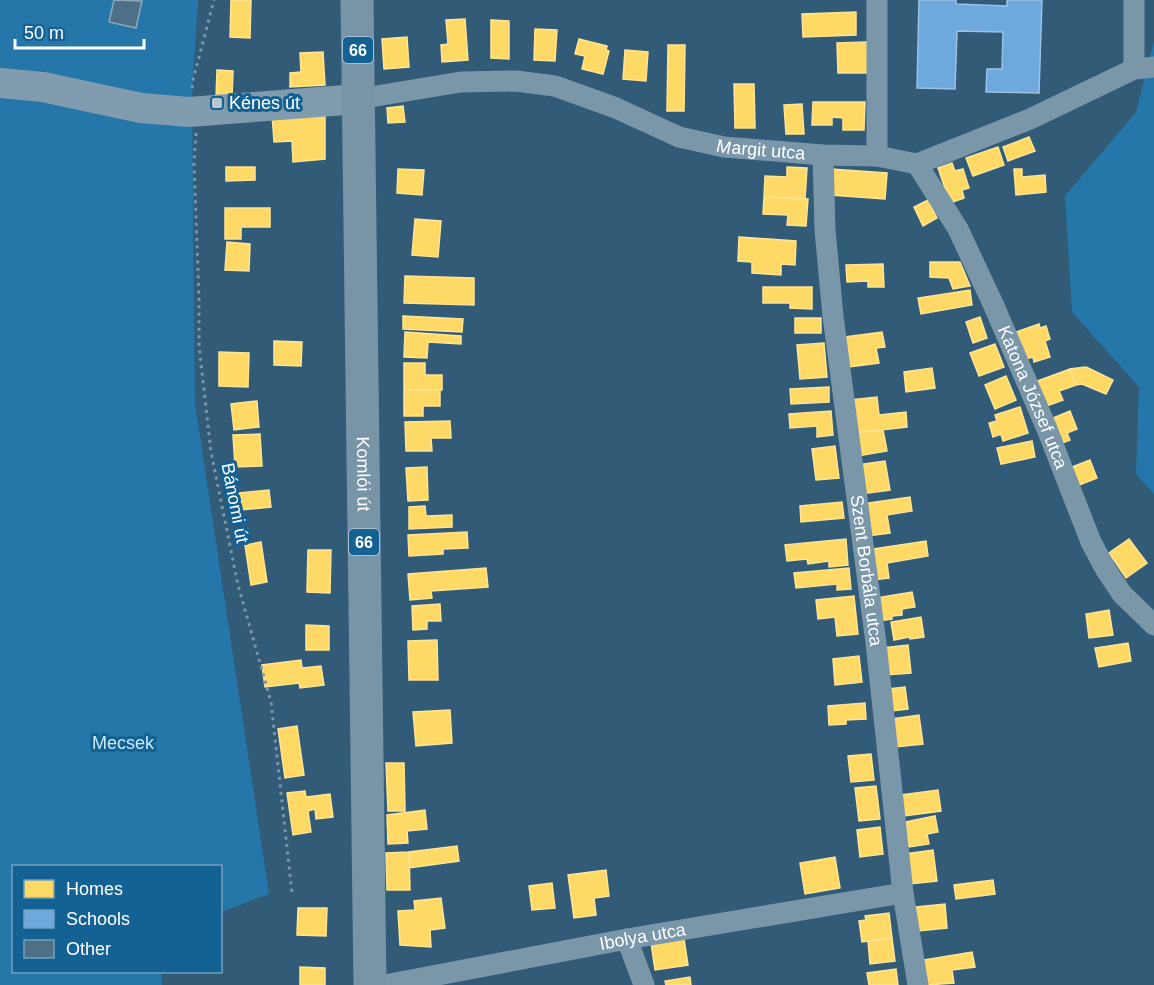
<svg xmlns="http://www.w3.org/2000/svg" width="1154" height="985" viewBox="0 0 1154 985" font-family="Helvetica,sans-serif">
	<rect width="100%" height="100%" fill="#315b77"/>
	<path fill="#2577a9" d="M 0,0 L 198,0 L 192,97 L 195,403 L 269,894 L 221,912 L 220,866 L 14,866 L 14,972 L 161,972 L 162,985 L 0,985 Z
		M 1154,41 L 1154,494 L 1136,474 L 1139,387 L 1072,312 L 1065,196 L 1136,112 Z"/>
	<path fill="#ffd966" stroke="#ffe494" stroke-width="1.5" d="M 231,0 L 251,0 L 250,38 L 230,37 Z
		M 856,12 L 856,35 L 803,37 L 802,14 Z
		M 465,19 L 468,60 L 442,62 L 441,45 L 448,44 L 446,20 Z
		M 491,20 L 509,21 L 509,59 L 491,58 Z
		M 535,29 L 557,30 L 555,61 L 534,60 Z
		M 407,37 L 409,67 L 384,69 L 382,39 Z
		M 579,39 L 607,46 L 606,50 L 609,51 L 603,74 L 582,69 L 585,56 L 575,54 Z
		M 867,42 L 868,73 L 838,73 L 837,43 Z
		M 668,45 L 685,45 L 684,111 L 667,111 Z
		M 625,50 L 648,52 L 646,81 L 623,79 Z
		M 323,52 L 325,85 L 290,87 L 290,73 L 301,72 L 300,53 Z
		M 217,70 L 233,71 L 232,98 L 216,98 Z
		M 734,84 L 754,84 L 755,128 L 735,128 Z
		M 813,102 L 865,102 L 864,130 L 843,130 L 843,118 L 832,117 L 832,125 L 812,125 Z
		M 802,104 L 804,134 L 786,134 L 784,105 Z
		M 403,106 L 405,122 L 388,123 L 387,108 Z
		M 272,114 L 325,115 L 325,159 L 293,162 L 292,141 L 274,142 Z
		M 1029,137 L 1035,151 L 1008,161 L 1003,147 Z
		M 998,147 L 1004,165 L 973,176 L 966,158 Z
		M 952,163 L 955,171 L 963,169 L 969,188 L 962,190 L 964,198 L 950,203 L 938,168 Z
		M 226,167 L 255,167 L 255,180 L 226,181 Z
		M 787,167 L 807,168 L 805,199 L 764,197 L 765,176 L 787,177 Z
		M 398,169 L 424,170 L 422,195 L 397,193 Z
		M 831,169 L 887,173 L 885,199 L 830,195 Z
		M 1014,169 L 1022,169 L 1022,177 L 1045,175 L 1046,192 L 1016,195 Z
		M 764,197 L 808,199 L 806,226 L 787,225 L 788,215 L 763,214 Z
		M 928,200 L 937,218 L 923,226 L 914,207 Z
		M 225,208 L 270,208 L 270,227 L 241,227 L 241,239 L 225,239 Z
		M 415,219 L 441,221 L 438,257 L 412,255 Z
		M 739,237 L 796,241 L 795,265 L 781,264 L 781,275 L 752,273 L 752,262 L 738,261 Z
		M 227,242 L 250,244 L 249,271 L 225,270 Z
		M 930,262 L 960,262 L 970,286 L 953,289 L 949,278 L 930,277 Z
		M 883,264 L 884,287 L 868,287 L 868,281 L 847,282 L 846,265 Z
		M 405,276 L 474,278 L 474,305 L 404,303 Z
		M 763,287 L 812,287 L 812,309 L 790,308 L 790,303 L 763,303 Z
		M 970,290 L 972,305 L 921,314 L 918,298 Z
		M 403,316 L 463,319 L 462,332 L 403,329 Z
		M 980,317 L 987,338 L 973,343 L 966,322 Z
		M 795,318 L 821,318 L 821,333 L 795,333 Z
		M 1039,324 L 1040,328 L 1046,326 L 1050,339 L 1045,341 L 1050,357 L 1034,362 L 1033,357 L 1022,360 L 1013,333 Z
		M 405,332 L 461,336 L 461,344 L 428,342 L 427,358 L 404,357 Z
		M 882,332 L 885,347 L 876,348 L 879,363 L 849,367 L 845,337 Z
		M 274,341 L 302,342 L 301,366 L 274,365 Z
		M 824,343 L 827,377 L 800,379 L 797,345 Z
		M 995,344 L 1004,367 L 979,376 L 970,353 Z
		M 219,352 L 249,353 L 248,387 L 219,386 Z
		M 404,363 L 425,363 L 425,375 L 442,375 L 442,390 L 404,390 Z
		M 1086,367 L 1113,380 L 1106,394 L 1082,384 L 1076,385 L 1070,369 Z
		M 932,368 L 935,388 L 906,392 L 904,372 Z
		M 1070,369 L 1076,385 L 1059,391 L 1063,400 L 1041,408 L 1032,383 Z
		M 1006,376 L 1016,400 L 995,409 L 985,385 Z
		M 829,387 L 829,402 L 791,404 L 790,389 Z
		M 404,390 L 440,390 L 440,406 L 423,406 L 423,416 L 404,416 Z
		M 877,397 L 879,415 L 906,412 L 907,427 L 854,433 L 850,400 Z
		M 257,401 L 259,427 L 234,430 L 231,404 Z
		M 1020,407 L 1028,433 L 1003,441 L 1001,434 L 993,437 L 989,423 L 997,421 L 995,415 Z
		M 831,411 L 833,435 L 817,437 L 817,426 L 790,428 L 789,414 Z
		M 1070,411 L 1077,429 L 1067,433 L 1070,440 L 1057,445 L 1046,421 Z
		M 450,421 L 451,438 L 431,438 L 432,451 L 406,451 L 405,422 Z
		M 883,430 L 887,451 L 858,456 L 854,433 Z
		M 260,434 L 262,466 L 235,467 L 233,435 Z
		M 1032,441 L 1035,457 L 1001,464 L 997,448 Z
		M 835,446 L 839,478 L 816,480 L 812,449 Z
		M 1090,460 L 1097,478 L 1074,487 L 1067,469 Z
		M 885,461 L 890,490 L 861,494 L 857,465 Z
		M 427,467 L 428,500 L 408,501 L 406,468 Z
		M 269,490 L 271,507 L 240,510 L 239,493 Z
		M 910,497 L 912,511 L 887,515 L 890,533 L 867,536 L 862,504 Z
		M 842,502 L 844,518 L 801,522 L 800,506 Z
		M 425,506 L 426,516 L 452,515 L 452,527 L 409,529 L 409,507 Z
		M 467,532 L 468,548 L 443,549 L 443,554 L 409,556 L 408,535 Z
		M 846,539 L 848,565 L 829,567 L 829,561 L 808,564 L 807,559 L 787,561 L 785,545 Z
		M 1129,539 L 1147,563 L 1126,578 L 1109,553 Z
		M 926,541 L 928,556 L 887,563 L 889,578 L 872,580 L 867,550 Z
		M 261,542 L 267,582 L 251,585 L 245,545 Z
		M 308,550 L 331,550 L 330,593 L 307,592 Z
		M 486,568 L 488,587 L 431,591 L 432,598 L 410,600 L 408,574 Z
		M 849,568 L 851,589 L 837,590 L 837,584 L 796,588 L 794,573 Z
		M 912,592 L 915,607 L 902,609 L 902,615 L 892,616 L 892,619 L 879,621 L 875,598 Z
		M 854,596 L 858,634 L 837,636 L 835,617 L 818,619 L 816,600 Z
		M 440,604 L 441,621 L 427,621 L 427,629 L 413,630 L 412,606 Z
		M 1109,610 L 1113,635 L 1089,638 L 1086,614 Z
		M 921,617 L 924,637 L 910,639 L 909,637 L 894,640 L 891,622 Z
		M 306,625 L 329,626 L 329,650 L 306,650 Z
		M 437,640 L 438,680 L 409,680 L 408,641 Z
		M 1128,643 L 1131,661 L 1099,667 L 1095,648 Z
		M 908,645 L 911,673 L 885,675 L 882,648 Z
		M 859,656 L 862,682 L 835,685 L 833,659 Z
		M 301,660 L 302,668 L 321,666 L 324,685 L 300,688 L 299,683 L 265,687 L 262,665 Z
		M 905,687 L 908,709 L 891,711 L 888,689 Z
		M 865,703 L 866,719 L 846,720 L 846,724 L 829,725 L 828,706 Z
		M 450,710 L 452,743 L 416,746 L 413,712 Z
		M 919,715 L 923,744 L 895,747 L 892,719 Z
		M 297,726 L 304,775 L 285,778 L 278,729 Z
		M 871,754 L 874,780 L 851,782 L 848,756 Z
		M 386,763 L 404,763 L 405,811 L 388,811 Z
		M 876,786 L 880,819 L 859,821 L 855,788 Z
		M 938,790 L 941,811 L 904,816 L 901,795 Z
		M 305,791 L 306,797 L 330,794 L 333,817 L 316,819 L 315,809 L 308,811 L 311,832 L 293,835 L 287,793 Z
		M 425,810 L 427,829 L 407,831 L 408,843 L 388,844 L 387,815 Z
		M 935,816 L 938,832 L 927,834 L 929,844 L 909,847 L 905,822 Z
		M 880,827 L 883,854 L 860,857 L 857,830 Z
		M 457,846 L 459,861 L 409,868 L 409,852 Z
		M 933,850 L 937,881 L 909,884 L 905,854 Z
		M 409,852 L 410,890 L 387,890 L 386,853 Z
		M 835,857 L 840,888 L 805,894 L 800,863 Z
		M 606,870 L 609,896 L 594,898 L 596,915 L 574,918 L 568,875 Z
		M 993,880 L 995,894 L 956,899 L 954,885 Z
		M 552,883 L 555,908 L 532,910 L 529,886 Z
		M 441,898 L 445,928 L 430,930 L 431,947 L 400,945 L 398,911 L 415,910 L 414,901 Z
		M 945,904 L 947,928 L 918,931 L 916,907 Z
		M 298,908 L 327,908 L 326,936 L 297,935 Z
		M 889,913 L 892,938 L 862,942 L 859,921 L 866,920 L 865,916 Z
		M 892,938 L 895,961 L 870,964 L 868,941 Z
		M 684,939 L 688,965 L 655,970 L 651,943 Z
		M 972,952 L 975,967 L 952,970 L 954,983 L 927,985 L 923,960 Z
		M 300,967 L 325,968 L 325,985 L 300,985 Z
		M 896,969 L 898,985 L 869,985 L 867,973 Z
		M 690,977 L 691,985 L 666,985 L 665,981 Z"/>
	<path fill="#6fa8dc" stroke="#9ac2e6" stroke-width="1.5" d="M 919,0 L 956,0 L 956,4 L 1007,6 L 1007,0 L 1042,0 L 1039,93 L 986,92 L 987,69 L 1002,69 L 1003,32 L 957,31 L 955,89 L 917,88 Z"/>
	<path fill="#4e7086" stroke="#8ea7b7" stroke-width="1.5" d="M 114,0 L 142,1 L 136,28 L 109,22 Z"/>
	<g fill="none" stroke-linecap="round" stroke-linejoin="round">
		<path stroke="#7a97aa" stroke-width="3" stroke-dasharray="3 4.5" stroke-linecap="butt" d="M 192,88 L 193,80 L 214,0
			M 196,133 L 194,163 L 199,299 L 199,346 L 211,452 L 238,585 L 271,702 L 292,893"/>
		<g stroke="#7a97aa" stroke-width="21">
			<path d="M 877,0 L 877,156"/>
			<path d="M 1134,0 L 1134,69"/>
			<path id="s1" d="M 358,99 L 461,82 L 516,81 L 555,86 L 616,108 L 679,137 L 724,147 L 823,155 L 877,156 L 917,164 L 1030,119 L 1134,69 L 1154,67"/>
			<path id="s2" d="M 823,155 L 825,230 L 833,316 L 876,643 L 903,893 L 918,985"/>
			<path id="s3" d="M 917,164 L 958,229 L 994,306 L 1047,429 L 1091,542 L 1106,570 L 1122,594 L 1154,625"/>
			<path d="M 627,939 L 644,985"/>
			<path id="s4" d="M 385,985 L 627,939 L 903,893"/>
		</g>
		<path stroke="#819cae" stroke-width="30" d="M 0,83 L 43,87 L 141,108 L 189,112 L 358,99"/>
		<path stroke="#7895a8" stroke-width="33" id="s5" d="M 357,0 L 370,985"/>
	</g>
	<rect fill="#b7c6cf" stroke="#146194" stroke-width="2" x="211" y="97" width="12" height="12" rx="3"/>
	<g text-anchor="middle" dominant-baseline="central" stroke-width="6" stroke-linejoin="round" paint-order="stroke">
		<g fill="#146194" stroke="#b8d0df" stroke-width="1.5">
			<rect x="343" y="37" width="30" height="26" rx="4.5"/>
			<rect x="349" y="529" width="30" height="26" rx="4.5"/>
		</g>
		<g font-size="16" font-weight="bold" fill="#fff">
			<text x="358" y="50">66</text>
			<text x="364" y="542">66</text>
		</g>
		<g font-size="18" fill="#fff" stroke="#146194" text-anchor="start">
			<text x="229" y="103">Kénes út</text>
		</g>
		<g font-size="18" fill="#fff" stroke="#146194">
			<text stroke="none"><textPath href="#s1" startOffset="416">Margit utca</textPath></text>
			<text stroke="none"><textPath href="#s3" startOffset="261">Katona József utca</textPath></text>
			<text stroke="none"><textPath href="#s5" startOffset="474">Komlói út</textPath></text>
			<text transform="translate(235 503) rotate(79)">Bánomi út</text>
			<text stroke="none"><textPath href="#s2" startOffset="418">Szent Borbála utca</textPath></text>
			<text stroke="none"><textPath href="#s4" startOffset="262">Ibolya utca</textPath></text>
		</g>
		<g font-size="18" fill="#cbeafc" stroke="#146194">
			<text x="123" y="743">Mecsek</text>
		</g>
	</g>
	<rect x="12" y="865" width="210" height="108" fill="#146194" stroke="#72a0bf" stroke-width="1.5"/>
	<rect x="24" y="880" width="30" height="18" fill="#ffd966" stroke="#72a0bf" stroke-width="1.5"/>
	<text x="66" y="895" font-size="18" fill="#ffffff">Homes</text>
	<rect x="24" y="910" width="30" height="18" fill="#6fa8dc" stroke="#72a0bf" stroke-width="1.5"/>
	<text x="66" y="925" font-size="18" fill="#ffffff">Schools</text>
	<rect x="24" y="940" width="30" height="18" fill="#4e7086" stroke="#72a0bf" stroke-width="1.5"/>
	<text x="66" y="955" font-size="18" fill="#ffffff">Other</text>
	<path d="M15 39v9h129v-9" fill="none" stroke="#ffffff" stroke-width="3"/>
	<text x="24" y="39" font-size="18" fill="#ffffff" stroke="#146194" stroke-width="4.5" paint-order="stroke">50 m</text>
</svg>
